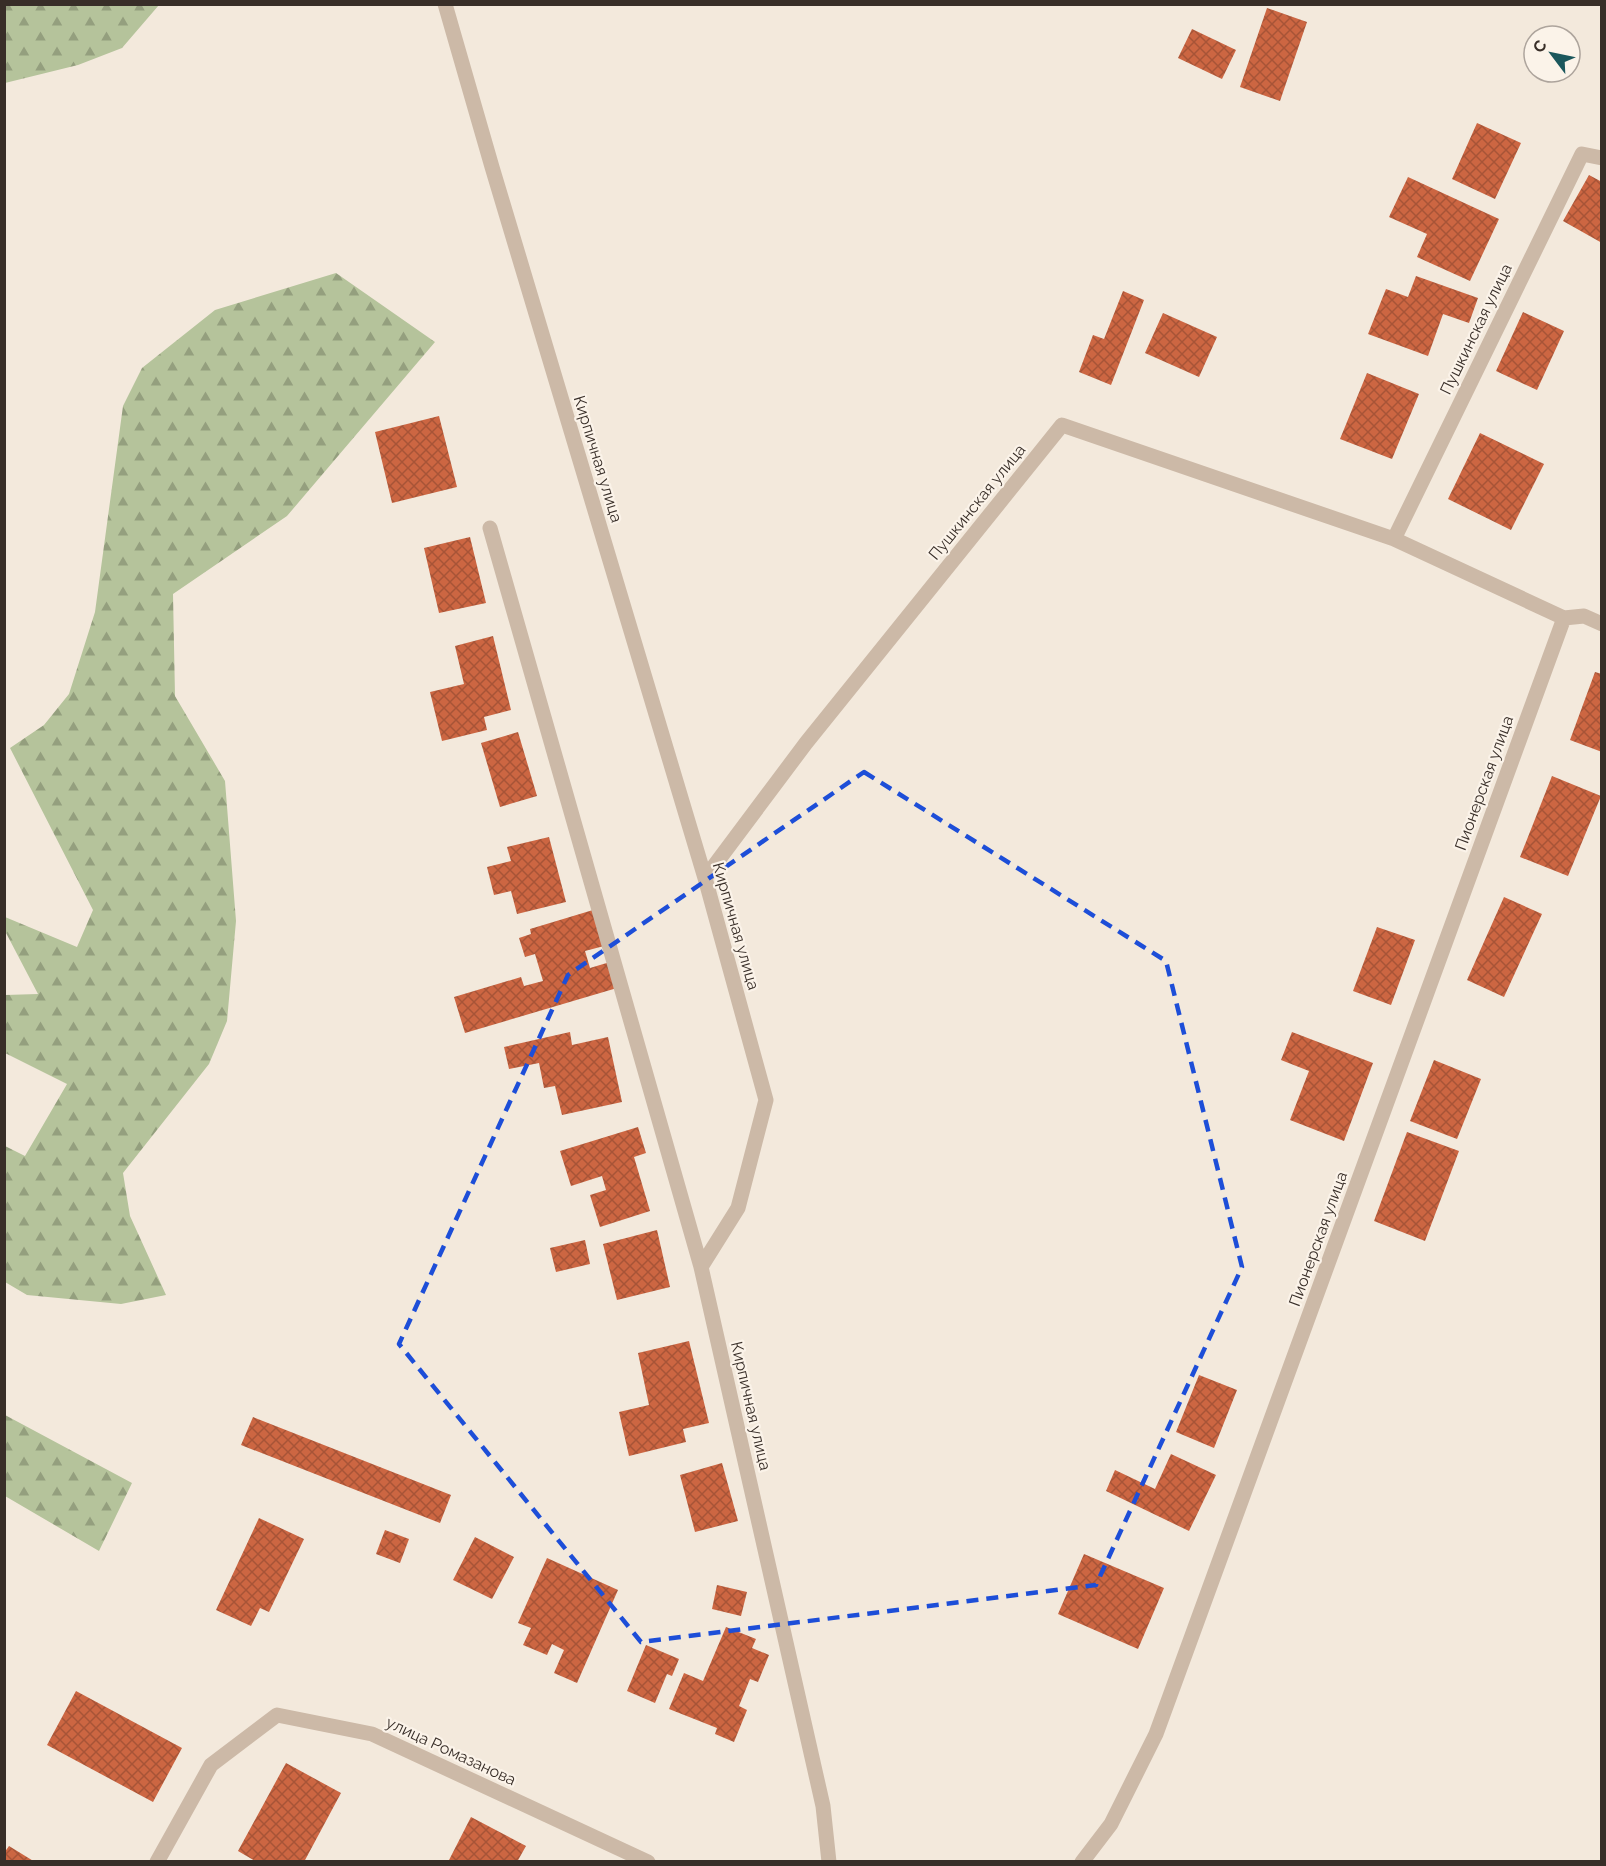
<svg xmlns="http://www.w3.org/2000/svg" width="1606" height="1866" viewBox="0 0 1606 1866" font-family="Raleway,sans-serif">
	<defs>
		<pattern id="forest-firs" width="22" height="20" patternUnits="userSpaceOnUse" patternTransform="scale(1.5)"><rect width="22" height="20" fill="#b5c39b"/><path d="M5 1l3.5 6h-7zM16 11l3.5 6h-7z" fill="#949f7e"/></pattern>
		<pattern id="building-cross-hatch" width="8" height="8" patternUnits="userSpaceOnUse" patternTransform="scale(1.5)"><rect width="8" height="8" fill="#cc6642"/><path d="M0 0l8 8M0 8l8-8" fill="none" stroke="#a75437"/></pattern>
	</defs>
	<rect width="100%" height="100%" fill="#f3e9dc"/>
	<path fill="url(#forest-firs)" d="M 4,5 L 5,4 L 159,5 L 122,48 L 78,65 L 5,83 Z
		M 336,273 L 435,342 L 287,516 L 173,594 L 175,696 L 225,781 L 236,921 L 227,1021 L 209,1064 L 123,1173 L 130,1216 L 166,1295 L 121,1304 L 27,1295 L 5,1282 L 5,1146 L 25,1156 L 67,1084 L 5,1053 L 5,995 L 38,994 L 5,931 L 5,917 L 77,947 L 93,910 L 10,748 L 44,725 L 69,694 L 95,612 L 123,406 L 142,368 L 215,310 Z
		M 5,1415 L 132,1483 L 99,1551 L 5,1496 Z"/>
	<path fill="url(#building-cross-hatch)" d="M 1267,8 L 1307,22 L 1280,101 L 1240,87 Z
		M 1192,29 L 1236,50 L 1222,79 L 1178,58 Z
		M 1477,123 L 1521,143 L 1495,199 L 1452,179 Z
		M 1589,175 L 1602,182 L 1602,243 L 1563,221 Z
		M 1408,177 L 1499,219 L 1470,281 L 1417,257 L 1427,234 L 1389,217 Z
		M 1416,276 L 1478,298 L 1469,323 L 1443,314 L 1428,356 L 1368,334 L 1386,289 L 1408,297 Z
		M 1123,291 L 1144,300 L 1111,385 L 1079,372 L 1093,335 L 1104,339 Z
		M 1523,312 L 1564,331 L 1537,390 L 1496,371 Z
		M 1163,313 L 1217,337 L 1199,377 L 1145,353 Z
		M 1367,373 L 1419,394 L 1392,459 L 1340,439 Z
		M 439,416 L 457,487 L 392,503 L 375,432 Z
		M 1480,433 L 1544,464 L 1511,530 L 1448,499 Z
		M 470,537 L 486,603 L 439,613 L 424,548 Z
		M 493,636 L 511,710 L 484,717 L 487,730 L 442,741 L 430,692 L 464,684 L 455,646 Z
		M 1595,672 L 1602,674 L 1602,752 L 1570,740 Z
		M 518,732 L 537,796 L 500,807 L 481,743 Z
		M 1552,776 L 1601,796 L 1568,876 L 1520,857 Z
		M 549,837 L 566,902 L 517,914 L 511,891 L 494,895 L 487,867 L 511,861 L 507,847 Z
		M 1504,897 L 1542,914 L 1504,997 L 1467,980 Z
		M 593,910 L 604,946 L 585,951 L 590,968 L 610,962 L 617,988 L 465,1033 L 454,997 L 521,977 L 524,986 L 543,981 L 535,954 L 525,957 L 519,938 L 531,934 L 530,929 Z
		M 1377,927 L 1415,940 L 1391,1005 L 1353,991 Z
		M 570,1032 L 572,1045 L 608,1037 L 622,1102 L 562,1115 L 555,1086 L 544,1088 L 539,1063 L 509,1069 L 504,1047 Z
		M 1292,1032 L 1373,1063 L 1344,1141 L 1290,1120 L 1309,1071 L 1281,1060 Z
		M 1434,1060 L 1481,1079 L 1457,1139 L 1410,1121 Z
		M 638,1127 L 646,1153 L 634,1157 L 650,1211 L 600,1227 L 590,1195 L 606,1190 L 602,1176 L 571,1186 L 560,1151 Z
		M 1407,1132 L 1459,1151 L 1425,1241 L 1374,1221 Z
		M 657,1230 L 670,1287 L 617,1300 L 603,1244 Z
		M 585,1240 L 590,1264 L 556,1272 L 550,1248 Z
		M 689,1341 L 709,1423 L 683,1429 L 686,1442 L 629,1456 L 619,1412 L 649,1405 L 638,1353 Z
		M 1199,1375 L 1237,1390 L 1214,1448 L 1176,1432 Z
		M 253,1417 L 451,1495 L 440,1523 L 241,1445 Z
		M 1171,1454 L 1216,1475 L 1189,1531 L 1106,1491 L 1115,1470 L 1155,1489 Z
		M 722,1463 L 738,1521 L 695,1532 L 680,1475 Z
		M 259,1518 L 304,1539 L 269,1612 L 260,1608 L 251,1626 L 216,1610 Z
		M 385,1530 L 409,1539 L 400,1563 L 376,1554 Z
		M 475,1537 L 514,1557 L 492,1599 L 453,1580 Z
		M 1084,1554 L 1164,1588 L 1138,1649 L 1058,1614 Z
		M 547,1558 L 618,1590 L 577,1683 L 554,1673 L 564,1650 L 552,1644 L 547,1655 L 523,1645 L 531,1628 L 518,1623 Z
		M 717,1585 L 747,1592 L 741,1616 L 712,1609 Z
		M 726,1627 L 756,1639 L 752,1648 L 769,1655 L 758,1682 L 750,1679 L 739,1706 L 747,1710 L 734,1742 L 715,1734 L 717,1728 L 669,1709 L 684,1673 L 703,1681 Z
		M 646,1645 L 679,1659 L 672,1676 L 667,1674 L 655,1703 L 627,1691 Z
		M 76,1691 L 182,1748 L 153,1802 L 47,1745 Z
		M 286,1763 L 341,1793 L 304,1862 L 257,1862 L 238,1851 Z
		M 471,1817 L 526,1846 L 517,1862 L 448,1862 Z
		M 9,1846 L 35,1862 L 4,1862 L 4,1853 Z"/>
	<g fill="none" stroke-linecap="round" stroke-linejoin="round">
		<path stroke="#ccb9a7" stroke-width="15" d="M 445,4 L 492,167 L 705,878 L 766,1100 L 738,1208 L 701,1267 L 823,1806 L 829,1862
			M 490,528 L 701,1267
			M 1394,539 L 1582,154 L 1602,158
			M 705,878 L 806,743 L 1062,425 L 1394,539 L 1564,618 L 1584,616 L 1602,624
			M 157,1862 L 211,1765 L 277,1715 L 372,1734 L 648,1862
			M 1082,1862 L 1111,1824 L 1156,1734 L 1564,618"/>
	</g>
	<path fill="none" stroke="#1d4ed8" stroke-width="4.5" stroke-dasharray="12 8" stroke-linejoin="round" d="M 864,772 L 1166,961 L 1242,1267 L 1096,1585 L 641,1642 L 399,1344 L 568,975 Z"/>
	<g text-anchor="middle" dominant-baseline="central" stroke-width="4.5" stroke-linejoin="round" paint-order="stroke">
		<g font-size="16" fill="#382e28" stroke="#fbf3e9">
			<text transform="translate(1476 329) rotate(-64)">Пушкинская улица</text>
			<text transform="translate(598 459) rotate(73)">Кирпичная улица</text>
			<text transform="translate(977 502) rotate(-51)">Пушкинская улица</text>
			<text transform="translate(1484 783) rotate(-70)">Пионерская улица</text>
			<text transform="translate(736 926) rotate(74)">Кирпичная улица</text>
			<text transform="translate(1318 1239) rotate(-70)">Пионерская улица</text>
			<text transform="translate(751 1406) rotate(77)">Кирпичная улица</text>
			<text transform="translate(451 1751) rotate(25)">улица Ромазанова</text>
		</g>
	</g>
	<rect width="1606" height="1866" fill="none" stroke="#382e28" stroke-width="12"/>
	<g transform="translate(1552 54) rotate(302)"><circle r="28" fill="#fbf3e9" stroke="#ada49c" stroke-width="1.5"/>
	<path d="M0-4.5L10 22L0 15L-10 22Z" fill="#1b575c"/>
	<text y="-9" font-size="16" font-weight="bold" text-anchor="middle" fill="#382e28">С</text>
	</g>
</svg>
